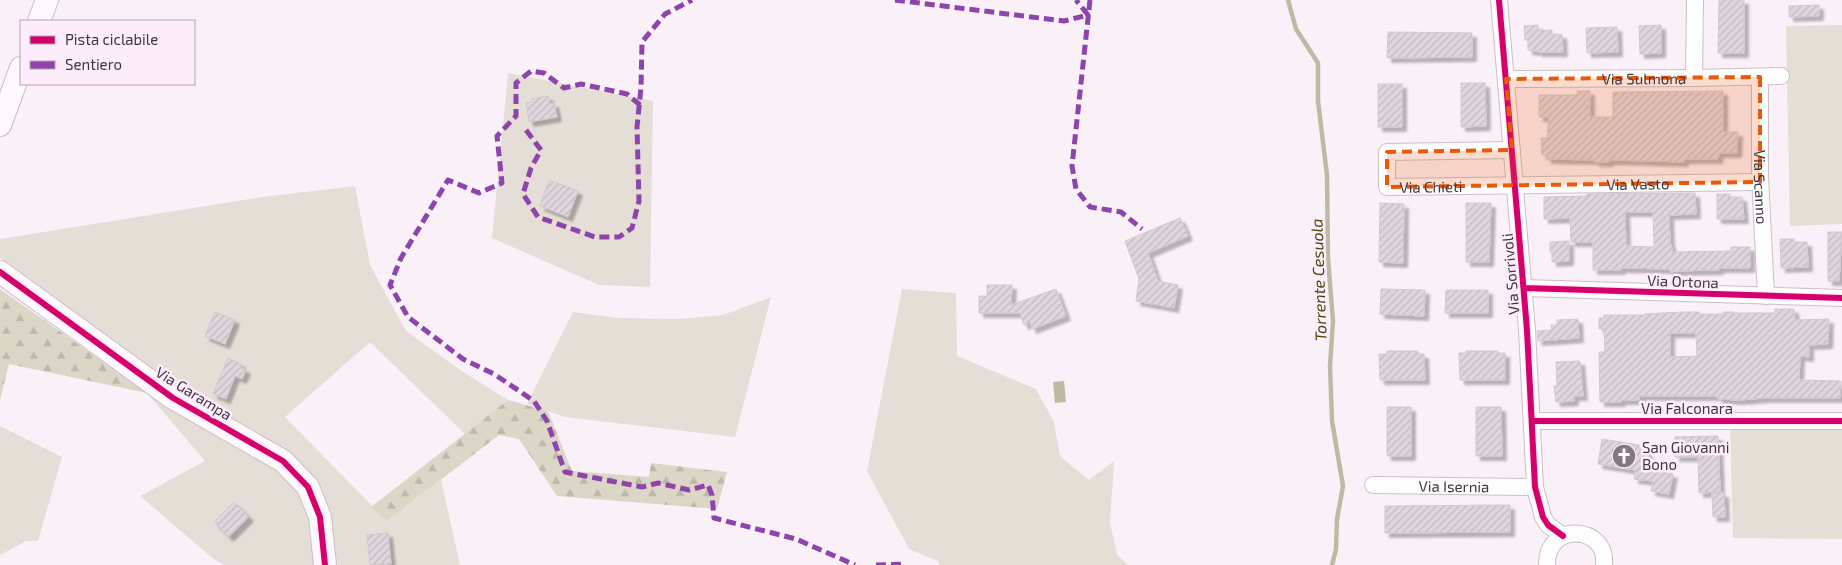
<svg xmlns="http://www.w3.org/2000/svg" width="1842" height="565" viewBox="0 0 1842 565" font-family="'Exo 2',sans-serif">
	<defs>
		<pattern id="forest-firs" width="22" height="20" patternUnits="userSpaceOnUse" patternTransform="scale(1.25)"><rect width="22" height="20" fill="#dcd6c6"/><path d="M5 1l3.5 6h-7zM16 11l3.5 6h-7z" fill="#beb8ab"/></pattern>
		<pattern id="building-hatch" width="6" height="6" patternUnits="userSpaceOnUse" patternTransform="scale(1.25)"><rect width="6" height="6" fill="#e0d6de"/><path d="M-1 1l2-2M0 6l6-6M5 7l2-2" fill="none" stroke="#c1b8c0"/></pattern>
		<filter id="shadow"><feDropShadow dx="4.5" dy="4.5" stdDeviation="1" flood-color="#0004"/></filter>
	</defs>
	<rect width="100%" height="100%" fill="#faf0f8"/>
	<path fill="#e4ded6" d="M 1842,25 L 1842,224 L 1790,226 L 1786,26 Z
		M 508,73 L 653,101 L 650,287 L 599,285 L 492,238 Z
		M 355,186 L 370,265 L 406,331 L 460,370 L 508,400 L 465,434 L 370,342 L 285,417 L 387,521 L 441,480 L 460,565 L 338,565 L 313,481 L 176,395 L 0,258 L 0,239 L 263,197 Z
		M 902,289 L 956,293 L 957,356 L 1036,389 L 1054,422 L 1060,456 L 1089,480 L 1114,461 L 1110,523 L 1117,555 L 1128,565 L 939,565 L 938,561 L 909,549 L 867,471 Z
		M 771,297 L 735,437 L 565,417 L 527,404 L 573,312 L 618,318 L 678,319 L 723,315 Z
		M 147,393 L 258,454 L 297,486 L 313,522 L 319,565 L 225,565 L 215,560 L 140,496 L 205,461 Z
		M 0,426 L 62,457 L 38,541 L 26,541 L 0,555 Z
		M 1730,430 L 1842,430 L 1842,539 L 1733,538 Z"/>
	<path fill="url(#forest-firs)" d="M 0,289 L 147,393 L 9,364 L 0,400 Z
		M 508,400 L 548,411 L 572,471 L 649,477 L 651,463 L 727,472 L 717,509 L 557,496 L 519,439 L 499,435 L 387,521 L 371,507 Z"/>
	<path fill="#beb9a4" d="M 1064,381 L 1066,402 L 1055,403 L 1053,382 Z"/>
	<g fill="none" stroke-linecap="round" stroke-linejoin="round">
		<path stroke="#beb9a4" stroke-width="4.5" d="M 1288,0 L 1296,29 L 1318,63 L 1318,101 L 1327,175 L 1328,259 L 1333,321 L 1330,366 L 1332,421 L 1343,486 L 1337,519 L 1336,549 L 1332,565"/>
	</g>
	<path fill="url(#building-hatch)" stroke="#d1c8cf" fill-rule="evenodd" filter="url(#shadow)" d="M 1719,0 L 1744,0 L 1744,53 L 1718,53 Z
		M 1819,5 L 1819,16 L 1789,17 L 1789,6 Z
		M 1538,25 L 1538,31 L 1552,30 L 1552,35 L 1562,34 L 1563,52 L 1538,52 L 1538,51 L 1528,50 L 1528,40 L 1525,40 L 1524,26 Z
		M 1661,25 L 1661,53 L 1640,54 L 1639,26 Z
		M 1617,27 L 1618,52 L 1587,53 L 1586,28 Z
		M 1388,32 L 1472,33 L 1472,57 L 1387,58 Z
		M 1461,83 L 1485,83 L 1486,126 L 1461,127 Z
		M 1378,84 L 1402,84 L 1402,127 L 1378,127 Z
		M 1577,91 L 1590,91 L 1590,117 L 1613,117 L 1613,92 L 1723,91 L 1723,132 L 1738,132 L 1737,153 L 1719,153 L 1718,159 L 1684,159 L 1684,162 L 1609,160 L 1609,162 L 1595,162 L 1595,160 L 1547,159 L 1547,155 L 1542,155 L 1541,138 L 1547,138 L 1549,117 L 1539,117 L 1539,95 L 1577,95 Z
		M 548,96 L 550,104 L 554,103 L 557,117 L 529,122 L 526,103 L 532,102 L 531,99 Z
		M 549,180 L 578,191 L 568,217 L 540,206 Z
		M 1695,193 L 1696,214 L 1669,215 L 1670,242 L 1673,252 L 1731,251 L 1731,247 L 1750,247 L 1750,268 L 1719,268 L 1719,270 L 1670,271 L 1670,269 L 1621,268 L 1621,270 L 1593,270 L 1593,242 L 1571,242 L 1570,218 L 1544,219 L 1544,197 L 1587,196 L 1587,194 ZM 1625,212 L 1653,212 L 1654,247 L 1626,246 Z
		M 1717,194 L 1730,194 L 1730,197 L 1742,197 L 1744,219 L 1717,219 Z
		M 1380,203 L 1404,204 L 1403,263 L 1379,262 Z
		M 1466,203 L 1491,203 L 1489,262 L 1466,262 Z
		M 1180,218 L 1188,236 L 1148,253 L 1158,281 L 1178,285 L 1174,308 L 1136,301 L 1139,279 L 1125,241 Z
		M 1828,232 L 1842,232 L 1839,281 L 1828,281 Z
		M 1780,239 L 1794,239 L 1794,242 L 1807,242 L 1808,267 L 1781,268 Z
		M 1569,241 L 1569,261 L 1552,262 L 1552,253 L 1550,252 L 1550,242 Z
		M 987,285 L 1012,285 L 1011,305 L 1056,289 L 1066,316 L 1032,329 L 1030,322 L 1024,325 L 1020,313 L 979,313 L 979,296 L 987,296 Z
		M 1381,289 L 1425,290 L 1424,316 L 1380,314 Z
		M 1446,290 L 1488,290 L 1488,313 L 1445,313 Z
		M 1775,309 L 1794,309 L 1795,320 L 1829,319 L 1828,344 L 1809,345 L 1809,357 L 1800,356 L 1799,380 L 1841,381 L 1840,398 L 1764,398 L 1740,400 L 1718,399 L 1718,396 L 1639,396 L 1639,400 L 1621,400 L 1621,402 L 1600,402 L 1599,352 L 1605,352 L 1604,329 L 1599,329 L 1599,318 L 1604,318 L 1604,315 L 1645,315 L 1645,314 L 1683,312 L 1699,312 L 1699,314 L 1723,314 L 1723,312 L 1734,312 L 1734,313 L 1775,313 ZM 1670,333 L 1696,333 L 1697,356 L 1670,357 Z
		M 215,312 L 235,320 L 225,344 L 205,336 Z
		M 1578,319 L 1579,338 L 1538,341 L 1537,331 L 1552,330 L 1551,325 L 1557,325 L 1557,320 Z
		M 1387,351 L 1418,351 L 1418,354 L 1424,354 L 1425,380 L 1380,380 L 1379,354 L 1387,354 Z
		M 1466,351 L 1498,351 L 1498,353 L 1505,353 L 1505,380 L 1460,380 L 1459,353 L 1466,353 Z
		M 228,358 L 241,364 L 240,367 L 246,370 L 242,379 L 235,376 L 226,399 L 213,394 Z
		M 1580,361 L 1583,396 L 1574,396 L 1574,401 L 1556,402 L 1554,386 L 1557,386 L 1556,362 Z
		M 1387,407 L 1411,407 L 1411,456 L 1387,456 Z
		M 1476,407 L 1501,407 L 1502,456 L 1476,456 Z
		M 1718,436 L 1720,492 L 1699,493 L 1698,457 L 1675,457 L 1675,437 Z
		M 1602,439 L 1639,445 L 1639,449 L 1647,451 L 1648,454 L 1646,469 L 1673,474 L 1669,494 L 1651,491 L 1653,481 L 1634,479 L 1635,470 L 1598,464 Z
		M 1712,493 L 1724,493 L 1725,517 L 1713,517 Z
		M 234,502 L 249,517 L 229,537 L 214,522 Z
		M 1510,505 L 1510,532 L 1385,533 L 1385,506 Z
		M 388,533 L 391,564 L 370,565 L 367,535 Z"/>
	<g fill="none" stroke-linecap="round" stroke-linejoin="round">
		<g stroke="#c9c0c7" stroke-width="18">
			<g id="street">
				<path d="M 1499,0 L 1527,330 L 1535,487 L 1543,517 L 1548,525 L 1563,536"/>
				<path id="s1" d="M 1760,77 L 1760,177 L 1766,296"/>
				<path d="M 1694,78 L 1695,0"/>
				<path id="s2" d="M 1506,79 L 1694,78 L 1781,76"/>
				<path id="s3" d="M 1512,150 L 1387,152 L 1387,187 L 1760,182"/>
				<path d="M 1524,288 L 1842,298"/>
				<path d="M 1533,421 L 1842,421"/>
				<path id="s4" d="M 1373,485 L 1535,487"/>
				<path d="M 1547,565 C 1546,521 1608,525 1604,565"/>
			</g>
		</g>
		<g stroke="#c9c0c7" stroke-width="24">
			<path id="secondary" d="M 39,21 L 47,0
				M 0,125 L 21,68
				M 0,272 L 173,398 L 283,461 L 308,487 L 320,517 L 325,565"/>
		</g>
		<use href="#street" stroke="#fefdfe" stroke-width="16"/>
		<use href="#secondary" stroke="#fcf8fb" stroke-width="22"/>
		<path stroke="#8e44ad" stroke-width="5" stroke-dasharray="10 5" stroke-linecap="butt" d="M 895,0 L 1064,21 L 1088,15 L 1076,0
			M 1090,0 L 1072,166 L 1076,189 L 1090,207 L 1121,212 L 1142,229
			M 640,105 L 627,94 L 581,84 L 564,88 L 544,73 L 531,71 L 516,83 L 516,116 L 497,136 L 502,183 L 479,193 L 448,180 L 401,258 L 390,285 L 408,317 L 463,359 L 494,374 L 534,401 L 547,421 L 565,472 L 642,487 L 658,483 L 689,490 L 708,485 L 712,495 L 714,518 L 796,539 L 855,565
			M 526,130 L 541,150 L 531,168 L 523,194 L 538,217 L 595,237 L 619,237 L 632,228 L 639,201 L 637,127 L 641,88 L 642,42 L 665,14 L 692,0
			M 876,565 L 906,564"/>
		<g stroke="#fdedfa" stroke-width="9">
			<path id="cycleway" d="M 1499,0 L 1527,330 L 1535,487 L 1543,517 L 1548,525 L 1563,536
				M 0,272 L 173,398 L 283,461 L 308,487 L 320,517 L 325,565
				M 1524,288 L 1842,298
				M 1533,421 L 1842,421"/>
		</g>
		<use href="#cycleway" stroke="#d6006c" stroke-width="6"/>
	</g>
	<path fill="#e8590c" fill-opacity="0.2" stroke="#e8590c" stroke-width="4" stroke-dasharray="10 6" stroke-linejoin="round" d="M 1760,77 L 1760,182 L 1387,187 L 1387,152 L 1512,150 L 1506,79 Z"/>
	<defs>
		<g id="church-disc" transform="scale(1.25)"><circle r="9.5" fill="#827880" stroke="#fdedfa"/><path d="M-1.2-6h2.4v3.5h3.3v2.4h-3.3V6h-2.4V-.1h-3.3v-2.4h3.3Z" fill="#fff"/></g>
	</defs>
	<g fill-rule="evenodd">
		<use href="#church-disc" x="1624" y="456"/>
	</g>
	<g text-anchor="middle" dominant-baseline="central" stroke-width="5" stroke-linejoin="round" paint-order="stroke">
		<g font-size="15" fill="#41373f" stroke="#fdedfa">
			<text stroke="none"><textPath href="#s2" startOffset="138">Via Sulmona</textPath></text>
			<text stroke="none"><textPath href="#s3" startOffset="411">Via Vasto</textPath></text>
			<text stroke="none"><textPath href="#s3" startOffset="204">Via Chieti</textPath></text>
			<text stroke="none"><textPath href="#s1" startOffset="110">Via Scanno</textPath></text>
			<text transform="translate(1510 274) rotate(-95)">Via Sorrivoli</text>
			<text transform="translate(1683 281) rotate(2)">Via Ortona</text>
			<text transform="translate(194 393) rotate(32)">Via Garampa</text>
			<text x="1687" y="408">Via Falconara</text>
			<text stroke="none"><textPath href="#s4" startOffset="81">Via Isernia</textPath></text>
		</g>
		<g font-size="15" fill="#41373f" stroke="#fdedfa" text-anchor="start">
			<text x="1642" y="447">San Giovanni<tspan x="1642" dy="17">Bono</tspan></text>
		</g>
		<g font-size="16" font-style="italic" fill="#4c4608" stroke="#fdedfa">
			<text transform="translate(1318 280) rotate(-92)">Torrente Cesuola</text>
		</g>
	</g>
	<rect x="20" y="20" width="175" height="65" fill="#fdedfa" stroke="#b2a4af"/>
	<rect x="30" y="36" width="25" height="8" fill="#d6006c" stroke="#b2a4af"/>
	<text x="65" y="45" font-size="15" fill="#41373f">Pista ciclabile</text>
	<rect x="30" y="61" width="25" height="8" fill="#8e44ad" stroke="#b2a4af"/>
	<text x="65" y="70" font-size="15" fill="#41373f">Sentiero</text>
</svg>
